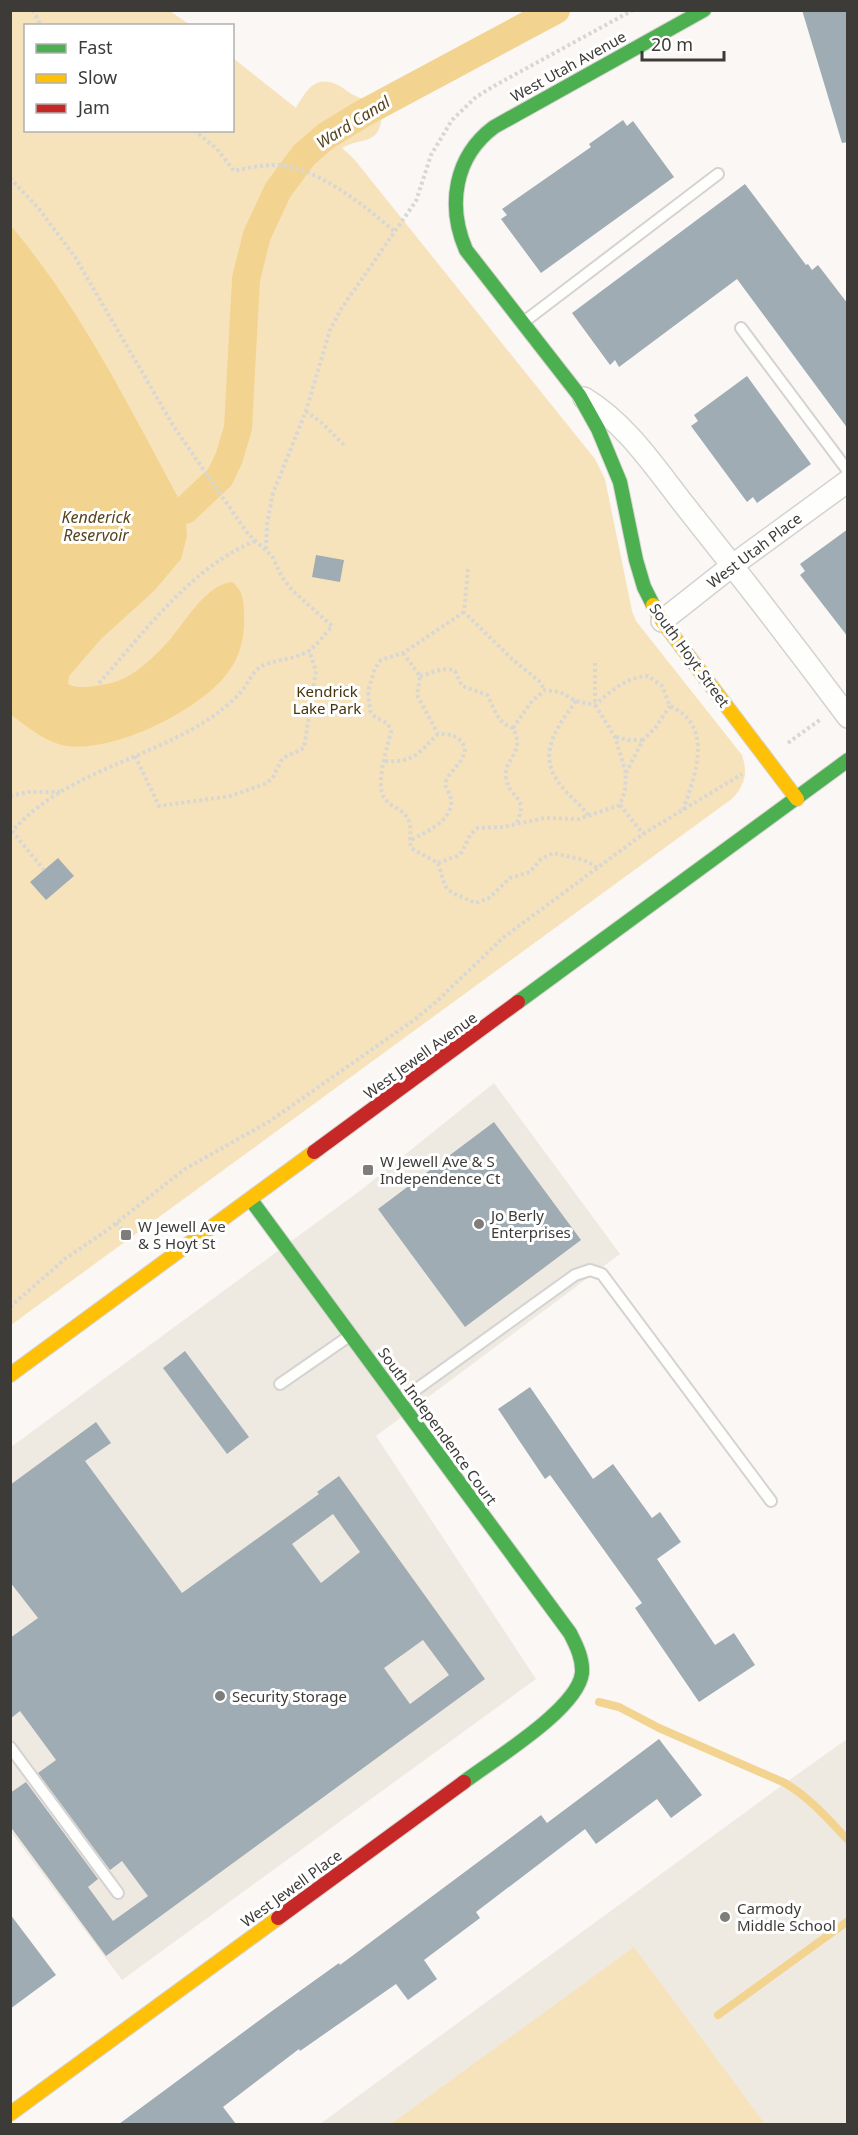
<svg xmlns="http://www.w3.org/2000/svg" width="858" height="2135" viewBox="0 0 858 2135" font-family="'Noto Sans',sans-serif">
	<rect width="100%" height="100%" fill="#faf7f4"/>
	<path fill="#efeae1" d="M 494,1083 L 620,1254 L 376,1436 L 536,1679 L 122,1980 L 11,1832 L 11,1447 L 361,1190 Z
		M 847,1739 L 847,2124 L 320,2124 L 781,1786 Z"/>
	<path fill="#f7e3bb" d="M 11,11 L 170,11 L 190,25 L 26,26 L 26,130 L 232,130 L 233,58 L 296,108 C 306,90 316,73 340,86 C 345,89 350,94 356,96 C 370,103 374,100 382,115 C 379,147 363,136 342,148 L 354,159 L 595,459 L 605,479 L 632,611 L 636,621 L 742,755 C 748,773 745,784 733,798 L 11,1325 Z
		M 634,1947 L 765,2124 L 391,2124 Z"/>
	<path fill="#f3d390" d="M 11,226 C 83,311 132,413 185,510 L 187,536 L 181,559 L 154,591 L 102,638 L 69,676 L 68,684 C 78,689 89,687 100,685 C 106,684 113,683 118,681 C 136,674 153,658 166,644 C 184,625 204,585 232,582 C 243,590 244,602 244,615 C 245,634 241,655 229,671 C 202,710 109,756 62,745 C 42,740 27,726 11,715 Z"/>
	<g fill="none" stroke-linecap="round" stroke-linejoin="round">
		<path stroke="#f3d390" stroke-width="8" d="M 599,1702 L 619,1707 L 659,1728 L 785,1783 C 810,1798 828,1819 848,1840
			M 718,2015 L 848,1921"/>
		<path stroke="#f3d390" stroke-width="28" d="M 185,510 L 220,477 L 229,458 L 238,428 L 246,279 L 257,235 L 278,190 L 304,155 L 326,136 L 362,114 L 556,10"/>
	</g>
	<path fill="#9facb3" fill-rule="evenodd" d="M 802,10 L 848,10 L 848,142 L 842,143 Z
		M 623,120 L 627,126 L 633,121 L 674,177 L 541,273 L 501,219 L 507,215 L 502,209 L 591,147 L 589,144 Z
		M 745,184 L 806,265 L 808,264 L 812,270 L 818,265 L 848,304 L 848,429 L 737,279 L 619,367 L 615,360 L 610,365 L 572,313 Z
		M 747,376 L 811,464 L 757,503 L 753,497 L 747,502 L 691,426 L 698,421 L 694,415 Z
		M 848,529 L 848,637 L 800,575 L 805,571 L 800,564 Z
		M 316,555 L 344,560 L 340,582 L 312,577 Z
		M 58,858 L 74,876 L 46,900 L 30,882 Z
		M 494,1122 L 581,1240 L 465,1327 L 378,1209 Z
		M 185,1351 L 249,1437 L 227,1454 L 163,1368 Z
		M 530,1387 L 593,1479 L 613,1464 L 652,1518 L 660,1512 L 681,1542 L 657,1559 L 715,1645 L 734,1633 L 755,1665 L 699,1702 L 635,1608 L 642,1603 L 550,1475 L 545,1479 L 498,1409 Z
		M 96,1422 L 111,1443 L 85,1461 L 182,1593 L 319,1494 L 317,1492 L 339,1476 L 485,1679 L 106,1956 L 10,1826 L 10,1793 L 26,1782 L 98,1879 L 88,1887 L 113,1921 L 148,1896 L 122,1861 L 110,1870 L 38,1773 L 56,1760 L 20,1711 L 10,1719 L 10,1638 L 38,1618 L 10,1582 L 10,1485 ZM 333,1514 L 360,1552 L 321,1583 L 292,1544 ZM 423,1640 L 449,1675 L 410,1704 L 384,1668 Z
		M 659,1739 L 702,1795 L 671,1818 L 657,1799 L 596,1844 L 585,1829 L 476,1912 L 480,1918 L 424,1960 L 437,1979 L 408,2000 L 396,1984 L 300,2051 L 299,2049 L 223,2107 L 236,2124 L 119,2124 L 272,2011 L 339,1963 L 340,1965 L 541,1815 L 547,1823 Z
		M 10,1914 L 56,1975 L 10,2009 Z"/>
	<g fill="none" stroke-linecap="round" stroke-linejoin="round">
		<g stroke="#d5d3d1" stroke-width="14">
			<path id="lane" d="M 525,321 L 718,174
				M 741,328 L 848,471
				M 280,1384 L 348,1337
				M 400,1401 L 575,1275 L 590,1270 L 602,1274 L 771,1501
				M 10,1747 L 118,1893"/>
		</g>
		<g stroke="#d5d3d1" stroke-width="24">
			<path id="street" d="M 584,398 C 627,424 656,469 686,507 C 741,576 795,646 848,717
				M 662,621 L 733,565 L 848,481"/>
		</g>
		<g stroke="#d5d3d1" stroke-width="16">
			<path id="fast" d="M 653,605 L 644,587 L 636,560 L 620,482 L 598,429 L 579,395 L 466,250 C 447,206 454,157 494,127 L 704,10
				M 518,1002 L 848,760
				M 251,1200 L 570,1633 C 576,1645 583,1658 582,1673 C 578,1709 493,1760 464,1782"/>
		</g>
		<g stroke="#d5d3d1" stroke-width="16">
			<path id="slow" d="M 653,605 L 662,621 L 797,799
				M 10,1375 L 314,1152
				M 10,2114 L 278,1918"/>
		</g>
		<g stroke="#d5d3d1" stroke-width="16">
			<path id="jam" d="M 314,1152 L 518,1002
				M 278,1918 L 464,1782"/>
		</g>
		<path stroke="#d7d7d5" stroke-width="4" stroke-dasharray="3 3" stroke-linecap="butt" d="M 33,10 L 41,26
			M 194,130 L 217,149 L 234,171 C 246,168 259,166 271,165 C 313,163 365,206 395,232
			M 10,178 L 39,209 L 75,257 L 174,427 L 248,534 L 272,556 L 282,577 L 293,591 L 332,626 C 325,634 318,644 310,650 C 297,659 277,659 262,666 C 251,672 248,685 239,694 C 234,700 225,707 219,712 C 154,760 63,770 10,834
			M 306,411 L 322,423 L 345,446
			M 266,549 L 267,524 L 273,493 L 306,411 L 330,330 L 341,309 L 416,201 L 431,155 L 452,120 L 476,97 L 494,86 L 633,10
			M 468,569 L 464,612 L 512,659 L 539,681 L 545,690
			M 464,612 L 403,653 L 381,660 L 375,668 L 368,691 L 370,711 L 374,716 L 388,724 L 391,731 C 388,746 374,786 385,799 C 392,808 404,809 409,821 C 412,830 409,839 411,848 L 438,863 L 445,886 L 452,893 L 476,903 L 489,898 L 510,878 L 530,872 L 541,859 L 553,853 L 584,860 L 598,868
			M 403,653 L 420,676 L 417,695 L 438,734
			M 595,663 L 595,705 L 615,737 L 626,773 L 625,790 L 620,805
			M 420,676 C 432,673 444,666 455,671 L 462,686 L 487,695 C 495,709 497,723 513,728 C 526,755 504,756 506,777 C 509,801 530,794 516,825
			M 99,683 C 145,632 190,568 255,541
			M 576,701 C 555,730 535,756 563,788 C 571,798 581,805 588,815
			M 513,728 L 532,701 L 545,690 L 560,692 L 576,701 L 595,705 C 611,691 626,677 648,676 L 662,686 L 670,706 C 715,726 695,775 683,810
			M 616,737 L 628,740 L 643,740
			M 788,743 L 821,719
			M 135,756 L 159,806 L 231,796 L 259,786 L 267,783 L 273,777 L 281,761 L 287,756 L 304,748 L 316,671 L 309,650
			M 385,761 C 415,763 419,752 438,734 C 451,734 459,735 465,748 C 464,763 452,768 446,781 C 444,788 450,792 451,799 C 454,821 424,833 409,841
			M 626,773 L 643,740 L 655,728 L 670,706
			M 10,796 L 28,792 L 60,792
			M 620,805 L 643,834
			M 12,831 L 44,870
			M 438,863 L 457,856 L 462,852 L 470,835 L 478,828 L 502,827 L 545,818 L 579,819 L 620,805
			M 116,1223 L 126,1235
			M 10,1307 L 66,1258 L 106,1231 L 185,1169 L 270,1121 L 414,1020 L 436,1002 L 504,937 L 643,834 L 742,774"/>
		<use href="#lane" stroke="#fefefd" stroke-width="10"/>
		<use href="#street" stroke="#fefefd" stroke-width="21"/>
		<use href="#fast" stroke="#4caf50" stroke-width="14"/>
		<use href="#slow" stroke="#ffc107" stroke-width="14"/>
		<use href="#jam" stroke="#c62828" stroke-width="14"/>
	</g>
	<g fill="#7e7d7a" stroke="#fff" stroke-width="2">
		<rect x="362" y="1164" width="12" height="12" rx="3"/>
		<circle cx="479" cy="1224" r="6"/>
		<rect x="120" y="1229" width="12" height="12" rx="3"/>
		<circle cx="220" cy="1696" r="6"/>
		<circle cx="725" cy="1917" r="6"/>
	</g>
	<g text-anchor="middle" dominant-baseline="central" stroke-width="6" stroke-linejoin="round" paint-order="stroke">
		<g font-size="15" fill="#3c3b38" stroke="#fff">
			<text transform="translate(568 66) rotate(-29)">West Utah Avenue</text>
			<text transform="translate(754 550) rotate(-37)">West Utah Place</text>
			<text transform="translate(690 655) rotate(54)">South Hoyt Street</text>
			<text transform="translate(420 1055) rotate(-36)">West Jewell Avenue</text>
			<text transform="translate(438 1426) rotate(54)">South Independence Court</text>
			<text transform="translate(291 1888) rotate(-36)">West Jewell Place</text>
		</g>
		<g font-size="15" fill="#453309" stroke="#fff">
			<text x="327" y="691">Kendrick<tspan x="327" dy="17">Lake Park</tspan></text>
		</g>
		<g font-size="15" fill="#3c3b38" stroke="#fff" text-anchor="start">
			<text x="380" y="1161">W Jewell Ave &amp; S<tspan x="380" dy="17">Independence Ct</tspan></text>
			<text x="491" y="1215">Jo Berly<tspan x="491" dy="17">Enterprises</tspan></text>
			<text x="138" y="1226">W Jewell Ave<tspan x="138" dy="17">&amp; S Hoyt St</tspan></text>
			<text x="232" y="1696">Security Storage</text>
			<text x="737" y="1908">Carmody<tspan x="737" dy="17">Middle School</tspan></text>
		</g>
		<g font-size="16" font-style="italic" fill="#56441c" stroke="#fff">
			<text transform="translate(353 122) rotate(-32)">Ward Canal</text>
			<text x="96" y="517">Kenderick<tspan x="96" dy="18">Reservoir</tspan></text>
		</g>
	</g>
	<rect width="858" height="2135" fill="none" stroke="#3c3b38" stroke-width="24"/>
	<rect x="24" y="24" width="210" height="108" fill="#ffffff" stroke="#b1b1af" stroke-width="1.5"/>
	<rect x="36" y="44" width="30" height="9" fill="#4caf50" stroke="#b1b1af" stroke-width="1.5"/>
	<text x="78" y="54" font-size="18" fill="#3c3b38">Fast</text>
	<rect x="36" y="74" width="30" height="9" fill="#ffc107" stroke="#b1b1af" stroke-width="1.5"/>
	<text x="78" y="84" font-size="18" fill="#3c3b38">Slow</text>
	<rect x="36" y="104" width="30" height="9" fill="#c62828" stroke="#b1b1af" stroke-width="1.5"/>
	<text x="78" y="114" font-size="18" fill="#3c3b38">Jam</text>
	<path d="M642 51v9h82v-9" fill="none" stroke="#3c3b38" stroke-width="3"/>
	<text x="651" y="51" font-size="18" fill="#3c3b38" stroke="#ffffff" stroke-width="4.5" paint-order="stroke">20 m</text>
</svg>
